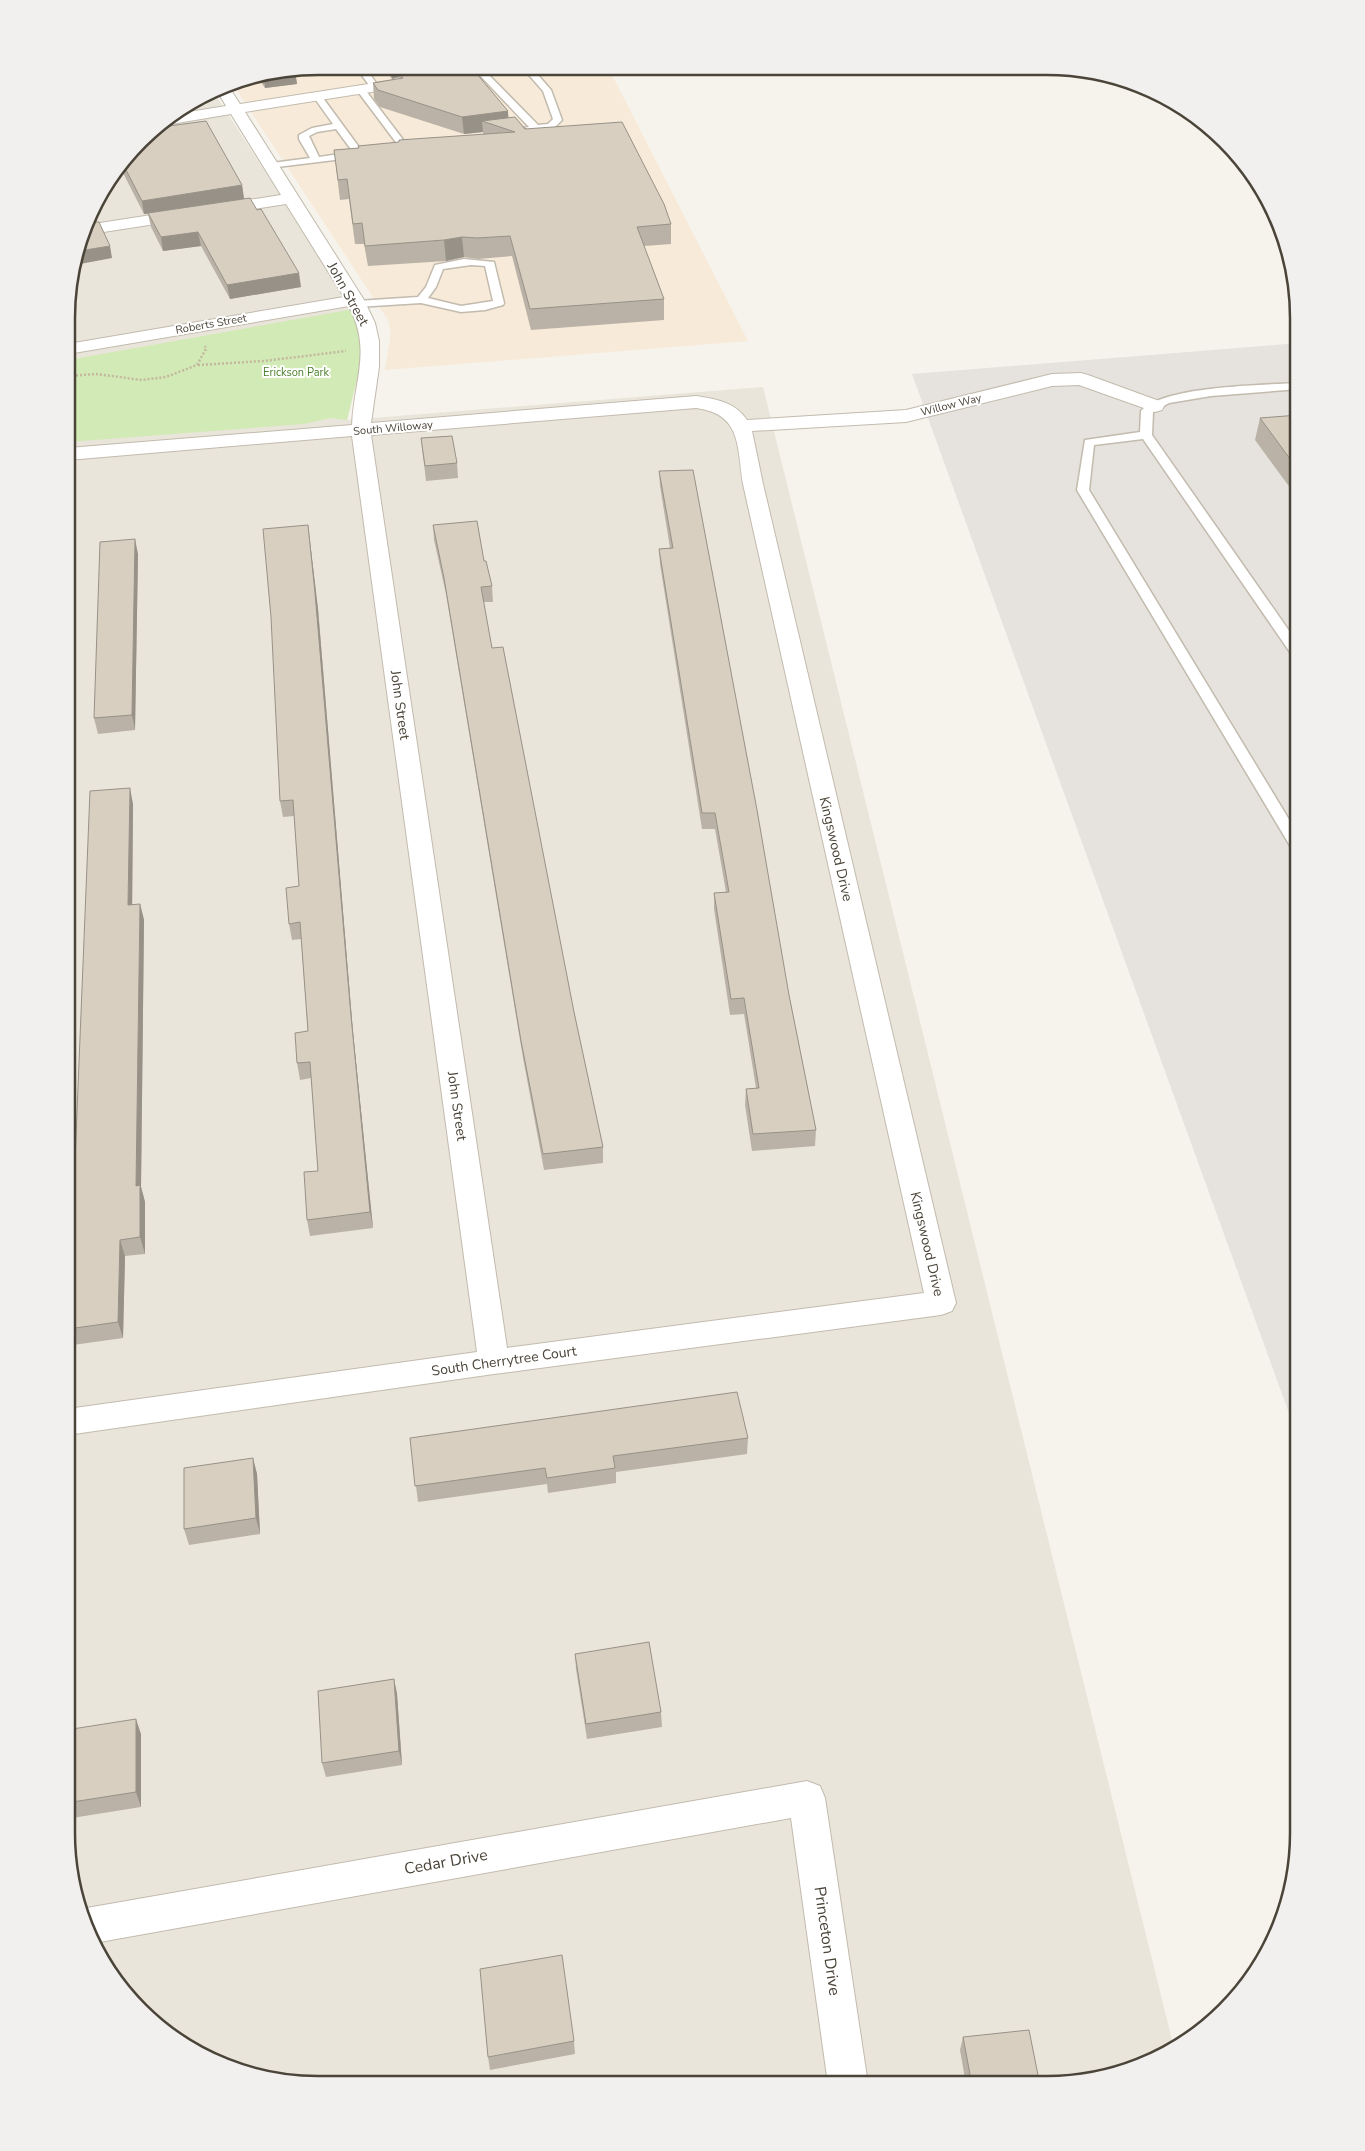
<svg xmlns="http://www.w3.org/2000/svg" width="1365" height="2151" viewBox="0 0 1365 2151" font-family="'Nunito Sans',sans-serif">
	<rect width="100%" height="100%" fill="#f6f3ec"/>
	<path fill="#eae5da" d="M 213,91 L 354,309 L 365,347 L 347,420 L 763,387 L 1174,2048 L 1143,2066 L 1047,2085 L 285,2083 L 222,2066 L 165,2033 L 118,1986 L 85,1929 L 66,1833 L 68,285 L 92,206 L 152,129 Z"/>
	<path fill="#f7ead8" d="M 318,66 L 608,67 L 748,341 L 385,370 L 391,333 L 388,320 L 232,83 Z"/>
	<path fill="#e6e2dd" d="M 1299,343 L 1298,1438 L 912,374 Z"/>
	<path fill="#d2eab5" d="M 354,309 L 365,347 L 347,420 L 330,418 L 304,424 L 68,442 L 68,360 Z"/>
	<g fill="none" stroke-linecap="round" stroke-linejoin="round">
		<g stroke="#c2bbae" stroke-width="3">
			<path id="service" d="M 355,66 L 364,66 L 379,87 L 378,89 L 372,89 Z
				M 472,67 L 481,67 L 538,125 L 548,124 L 553,119 L 543,91 L 522,67 L 531,67 L 551,90 L 562,120 L 554,128 L 516,133 L 516,129 L 529,127 Z
				M 360,86 L 363,87 L 407,145 L 407,149 L 401,149 L 356,89 Z
				M 317,93 L 320,94 L 364,154 L 359,157 L 269,168 L 269,164 L 272,163 L 310,158 L 299,139 L 299,135 L 312,128 L 333,124 L 313,96 ZM 336,129 L 353,152 L 319,157 L 309,136 L 317,132 Z
				M 464,259 L 494,262 L 504,303 L 503,305 L 485,310 L 461,312 L 421,303 L 357,307 L 352,304 L 357,301 L 418,297 L 426,287 L 435,265 ZM 471,265 L 485,266 L 493,301 L 461,306 L 428,298 L 436,287 L 443,269 Z
				M 1299,383 L 1299,389 L 1211,396 L 1169,403 L 1153,412 L 1152,435 L 1299,645 L 1299,659 L 1294,658 L 1143,439 L 1094,445 L 1089,490 L 1299,836 L 1299,853 L 1294,852 L 1292,849 L 1077,490 L 1085,440 L 1140,432 L 1141,411 C 1163,386 1264,385 1299,383 Z"/>
		</g>
		<g stroke="#c2bbae" stroke-width="2">
			<path id="minor" d="M 478,67 L 511,67 L 509,70 L 504,71 L 245,112 L 364,300 L 375,323 L 379,341 L 379,367 L 371,423 L 696,396 C 716,399 735,402 747,420 L 906,410 L 1052,374 L 1081,373 L 1088,375 L 1162,402 L 1164,406 L 1162,410 L 1155,412 L 1079,385 L 1052,386 L 906,422 L 752,431 L 763,484 L 956,1303 L 952,1311 L 941,1315 L 494,1374 L 67,1435 L 67,1409 L 477,1352 L 352,436 L 68,460 L 68,448 L 352,425 C 354,379 372,351 349,306 L 68,354 L 68,344 L 344,297 L 286,204 L 84,235 L 87,225 L 281,195 L 231,114 L 165,125 L 161,123 L 176,114 L 226,106 L 216,89 L 227,84 L 240,104 ZM 696,408 C 742,414 737,447 743,484 L 924,1293 L 507,1348 L 371,435 Z
				M 807,1781 L 820,1786 L 825,1798 L 868,2084 L 828,2084 L 791,1818 L 94,1943 L 85,1929 L 81,1909 Z"/>
		</g>
		<path stroke="#c4b79f" stroke-width="2.5" stroke-dasharray="2 2" stroke-linecap="butt" d="M 198,365 L 264,361 L 346,351
			M 68,376 L 96,374 L 142,380 L 166,377 L 197,365 L 206,349 L 205,346"/>
		<use href="#service" fill="#fff" fill-rule="evenodd"/>
		<use href="#minor" fill="#fff" fill-rule="evenodd"/>
	</g>
	<path fill="#bab2a6" d="M 382,66 L 418,67 L 418,70 L 431,74 L 509,117 L 671,224 L 671,244 L 644,246 L 664,299 L 664,320 L 531,330 L 512,256 L 478,259 L 464,257 L 446,261 L 368,266 L 364,244 L 355,244 L 349,199 L 340,200 L 334,150 L 359,148 L 483,134 L 483,132 L 464,134 L 380,107 L 374,99 L 373,83 L 399,79 L 399,77 L 392,79 Z
		M 295,71 L 297,84 L 265,88 L 258,78 Z
		M 152,129 L 242,185 L 244,198 L 301,287 L 230,299 L 201,246 L 163,251 L 151,227 L 148,214 L 144,214 L 121,169 Z
		M 1299,396 L 1299,410 L 1296,407 Z
		M 1299,415 L 1299,500 L 1255,440 L 1260,418 Z
		M 421,439 L 457,463 L 458,478 L 426,481 Z
		M 659,471 L 789,995 L 816,1130 L 815,1146 L 752,1151 L 745,1105 L 746,1089 L 756,1088 L 744,1014 L 730,1015 L 714,909 L 714,893 L 726,892 L 715,829 L 702,829 L 660,564 L 659,549 L 670,548 L 660,486 Z
		M 308,525 L 318,609 L 353,1032 L 373,1228 L 310,1236 L 307,1220 L 318,1171 L 311,1078 L 300,1080 L 297,1063 L 308,1031 L 301,939 L 292,940 L 289,924 L 299,886 L 294,816 L 283,817 L 280,801 Z
		M 433,525 L 484,561 L 492,586 L 493,602 L 483,602 L 492,648 L 574,1012 L 603,1147 L 603,1163 L 544,1170 L 523,1058 L 446,594 L 434,540 Z
		M 138,554 L 135,730 L 98,734 L 94,718 Z
		M 133,804 L 132,905 L 140,904 L 144,920 L 141,1187 L 145,1202 L 145,1254 L 125,1256 L 123,1338 L 73,1345 L 68,1329 L 73,1211 Z
		M 410,1438 L 748,1438 L 747,1454 L 616,1472 L 616,1483 L 548,1493 L 547,1484 L 418,1502 Z
		M 253,1458 L 257,1474 L 260,1534 L 189,1545 L 184,1529 Z
		M 575,1654 L 661,1712 L 662,1727 L 587,1739 L 576,1669 Z
		M 394,1679 L 397,1694 L 402,1765 L 326,1777 L 322,1763 Z
		M 66,1730 L 141,1734 L 141,1807 L 66,1819 Z
		M 963,2037 L 1040,2085 L 966,2085 L 960,2050 Z
		M 574,2041 L 575,2054 L 490,2070 L 488,2057 Z"/>
	<path fill="#979187" d="M 391,66 L 418,67 L 419,74 L 399,73 L 399,77 L 392,79 Z
		M 295,71 L 297,84 L 265,88 L 264,77 Z
		M 508,111 L 509,128 L 482,121 L 483,132 L 464,134 L 462,117 Z
		M 242,185 L 244,199 L 144,214 L 142,201 Z
		M 93,209 L 96,222 L 87,224 L 91,210 Z
		M 198,232 L 201,246 L 163,251 L 161,237 Z
		M 462,237 L 464,257 L 446,261 L 444,240 Z
		M 110,246 L 112,258 L 75,265 L 79,251 Z
		M 299,273 L 301,287 L 230,299 L 227,285 Z
		M 308,525 L 318,609 L 353,1032 L 373,1228 L 370,1212 L 351,1016 Z
		M 135,539 L 138,554 L 135,730 L 132,715 Z
		M 130,788 L 133,804 L 132,922 L 128,905 Z
		M 140,904 L 144,920 L 141,1187 L 145,1202 L 145,1254 L 140,1237 L 136,1186 Z
		M 120,1240 L 125,1256 L 123,1338 L 118,1322 Z
		M 253,1458 L 257,1474 L 260,1534 L 256,1518 Z
		M 394,1679 L 397,1694 L 402,1765 L 399,1751 Z
		M 136,1719 L 141,1734 L 141,1807 L 136,1792 Z"/>
	<path fill="#d8cfc1" stroke="#979187" d="M 472,68 L 508,111 L 462,117 L 378,90 L 373,83 L 403,78 L 399,73 L 426,69 L 431,74 Z
		M 515,117 L 525,129 L 622,122 L 664,204 L 671,224 L 637,227 L 664,299 L 530,309 L 510,236 L 477,238 L 462,237 L 444,240 L 365,246 L 362,223 L 353,224 L 347,179 L 338,180 L 334,150 L 359,148 L 358,146 L 399,142 L 399,140 L 515,132 L 482,121 Z
		M 166,120 L 169,126 L 206,121 L 242,185 L 142,201 L 124,166 L 152,129 Z
		M 250,198 L 257,210 L 261,209 L 299,273 L 227,285 L 198,232 L 161,237 L 148,213 Z
		M 88,222 L 99,222 L 110,246 L 79,251 Z
		M 1299,415 L 1299,471 L 1260,418 Z
		M 452,436 L 457,463 L 425,466 L 421,438 Z
		M 693,470 L 757,810 L 789,995 L 816,1130 L 753,1134 L 746,1089 L 759,1088 L 744,998 L 731,999 L 714,893 L 729,892 L 715,813 L 702,813 L 659,549 L 673,548 L 659,471 Z
		M 477,521 L 484,561 L 486,561 L 492,586 L 481,587 L 492,648 L 503,647 L 574,1012 L 603,1147 L 543,1154 L 521,1041 L 444,578 L 433,525 Z
		M 308,525 L 315,593 L 351,1016 L 370,1212 L 307,1220 L 304,1172 L 318,1171 L 310,1062 L 297,1063 L 295,1033 L 308,1031 L 300,922 L 289,924 L 286,888 L 299,886 L 293,800 L 280,801 L 271,617 L 263,529 Z
		M 135,539 L 132,715 L 94,718 L 100,542 Z
		M 130,788 L 128,905 L 140,904 L 136,1186 L 140,1185 L 140,1237 L 120,1240 L 118,1322 L 68,1329 L 71,1211 L 73,1211 L 90,791 Z
		M 737,1392 L 748,1438 L 613,1456 L 615,1468 L 547,1478 L 545,1468 L 415,1486 L 410,1438 Z
		M 253,1458 L 256,1518 L 184,1529 L 184,1468 Z
		M 649,1642 L 661,1712 L 586,1724 L 575,1654 Z
		M 394,1679 L 399,1751 L 322,1763 L 318,1691 Z
		M 136,1719 L 136,1792 L 66,1803 L 66,1730 Z
		M 562,1955 L 574,2041 L 488,2057 L 480,1969 Z
		M 1029,2030 L 1040,2085 L 972,2085 L 963,2037 Z"/>
	<g text-anchor="middle" dominant-baseline="central" stroke-width="4" stroke-linejoin="round" paint-order="stroke">
		<g font-size="11" fill="#4b4439" stroke="#fff">
			<text transform="translate(211 324) rotate(-10)">Roberts Street</text>
			<text transform="translate(951 405) rotate(-14)">Willow Way</text>
			<text transform="translate(393 428) rotate(-5)">South Willoway</text>
		</g>
		<g font-size="11" fill="#4a7f2a" stroke="#fff">
			<text x="296" y="372">Erickson Park</text>
		</g>
		<g font-size="14" fill="#4b4439" stroke="#fff">
			<text transform="translate(348 294) rotate(61)">John Street</text>
			<text transform="translate(400 705) rotate(82)">John Street</text>
			<text transform="translate(836 849) rotate(77)">Kingswood Drive</text>
			<text transform="translate(457 1106) rotate(82)">John Street</text>
			<text transform="translate(927 1244) rotate(77)">Kingswood Drive</text>
			<text transform="translate(504 1361) rotate(-8)">South Cherrytree Court</text>
		</g>
		<g font-size="16" fill="#4b4439" stroke="#fff">
			<text transform="translate(446 1862) rotate(-10)">Cedar Drive</text>
			<text transform="translate(827 1941) rotate(82)">Princeton Drive</text>
		</g>
	</g>
	<path d="M0 0H1365V2151H0ZM318 75H1047A243 243 0 0 1 1290 318V1833A243 243 0 0 1 1047 2076H318A243 243 0 0 1 75 1833V318A243 243 0 0 1 318 75Z" fill="#f1f0ef" fill-rule="evenodd"/>
	<path fill="none" stroke="#4b4439" stroke-width="2.5" d="M318 75H1047A243 243 0 0 1 1290 318V1833A243 243 0 0 1 1047 2076H318A243 243 0 0 1 75 1833V318A243 243 0 0 1 318 75Z"/>
</svg>
